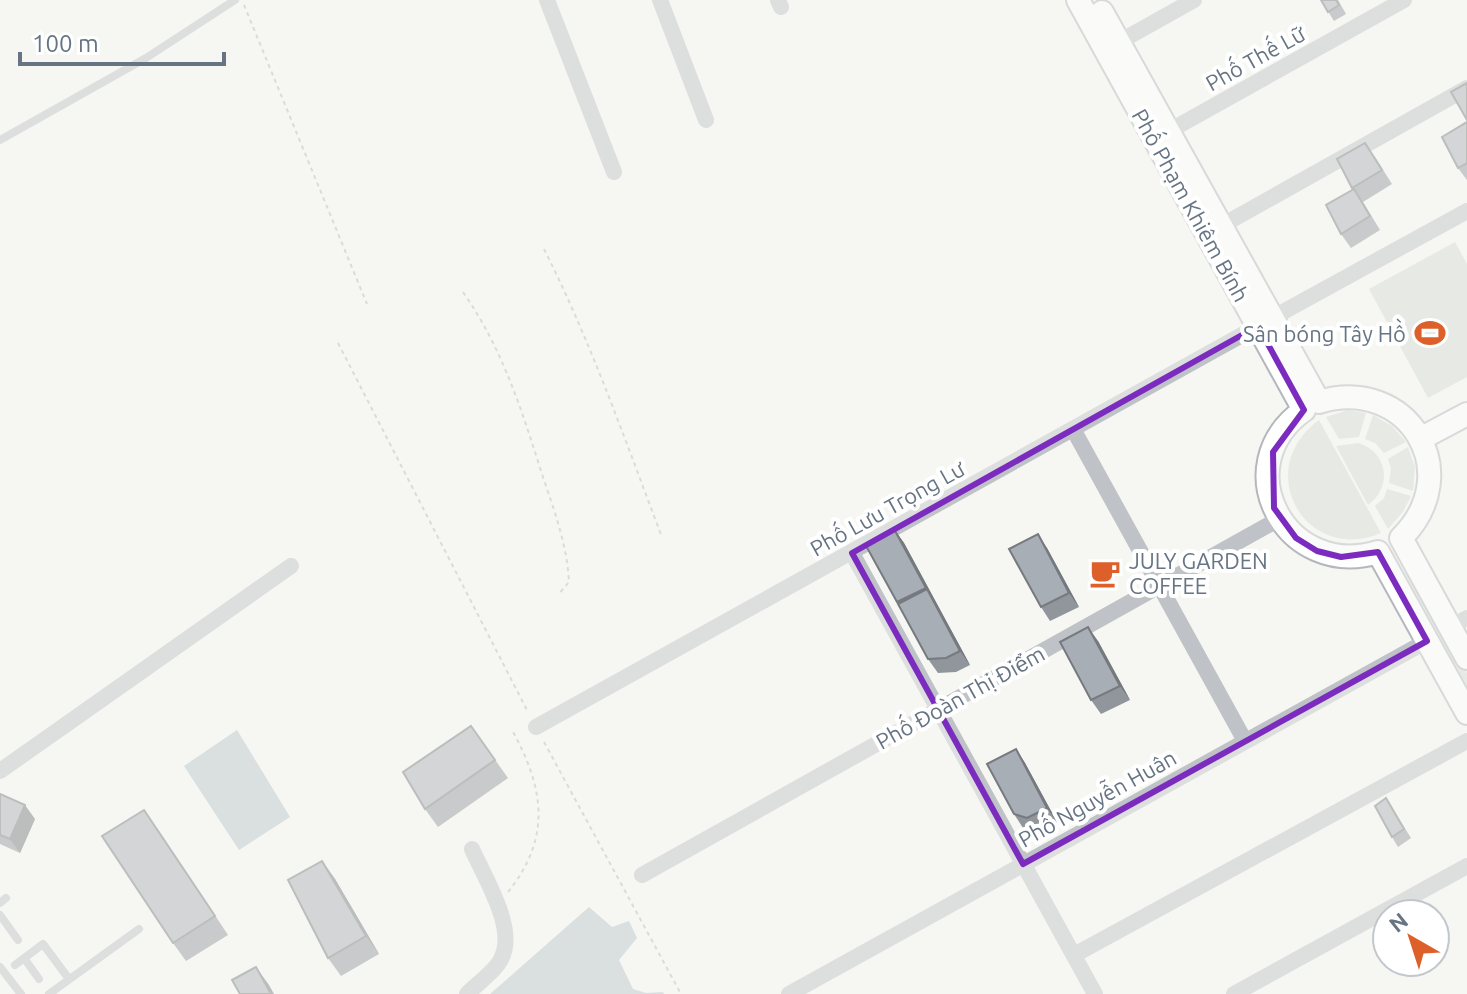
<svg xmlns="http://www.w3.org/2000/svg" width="1467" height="994" viewBox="0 0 1467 994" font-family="Ubuntu,sans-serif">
	<rect width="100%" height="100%" fill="#f6f6f2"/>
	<path fill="#d5dbd2" d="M 1455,242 L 1467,264 L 1467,377 L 1428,398 L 1369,289 Z
		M 1348,410 L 1366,413 L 1359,437 L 1339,439 L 1326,417 Z
		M 1373,415 L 1392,426 L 1406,442 L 1384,453 L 1375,443 L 1365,439 Z
		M 1319,420 L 1381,533 C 1306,565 1251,470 1319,420 Z
		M 1358,443 C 1388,452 1393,487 1368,505 L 1336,446 Z
		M 1408,447 L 1415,467 L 1413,491 L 1389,483 L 1391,469 L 1388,459 Z
		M 1387,489 L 1411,496 L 1403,512 L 1388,529 L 1375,506 L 1384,498 Z
		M 1409,569 L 1467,673 L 1467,687 L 1406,575 L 1405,572 Z"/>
	<path fill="#b9c3c8" d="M 237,730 L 290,817 L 239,850 L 184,766 Z
		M 589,907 L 612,927 L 629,921 L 637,938 L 619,960 L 633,989 L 646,993 L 663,992 L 664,994 L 490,994 Z"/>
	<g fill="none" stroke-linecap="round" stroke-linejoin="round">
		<g stroke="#b4b8bd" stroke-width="26">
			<path id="secondary" d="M 1078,0 L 1304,410 C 1225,466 1286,580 1378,552 L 1467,713
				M 1102,12 L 1319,402 C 1408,375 1467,473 1401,538 L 1467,658
				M 1420,439 L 1467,414"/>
		</g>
		<path stroke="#b9bbbe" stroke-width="2" stroke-dasharray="4 4" stroke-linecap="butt" d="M 244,5 L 367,304
			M 544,249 C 591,342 625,440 662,537
			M 463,292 C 503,350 521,408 542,474 C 554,510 567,544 569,582 L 558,595
			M 338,343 L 528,712
			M 544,742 L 681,994
			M 508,892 C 552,837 544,788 512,730"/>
		<path stroke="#bfc2c6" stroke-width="8" d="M 0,140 L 146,58 L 235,0
			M 0,903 L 6,898
			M 0,915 L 18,940
			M 24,958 L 39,979
			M 15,965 L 43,944 L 69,979
			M 0,967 L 21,994
			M 49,994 L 139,929"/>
		<path stroke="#bfc2c6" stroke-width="16" d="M 547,0 L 614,172
			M 660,0 L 706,120
			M 778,0 L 781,7
			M 1119,42 L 1194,0
			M 1169,131 L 1404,0
			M 1221,226 L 1467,88
			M 1272,318 L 1467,211
			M 1073,429 L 1245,741
			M 852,553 L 1095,994
			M 1450,627 L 1467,618
			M 536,727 L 1258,326
			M 0,771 L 291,566
			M 642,875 L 1279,519
			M 1074,955 L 1467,741
			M 467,994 C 477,984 490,975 498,964 C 521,934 485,879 472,849
			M 789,994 L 1427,641
			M 1234,994 L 1467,866"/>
		<use href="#secondary" stroke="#fff" stroke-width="22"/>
	</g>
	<path fill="#90969c" d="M 1321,0 L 1338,0 L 1346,14 L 1334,21 Z
		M 1467,122 L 1467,180 L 1458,168 Z
		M 1375,157 L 1392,184 L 1363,202 L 1380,230 L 1351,248 L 1341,234 L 1353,189 L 1337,159 Z
		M 894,529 L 904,543 L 970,665 L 956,672 L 938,673 L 928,659 L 865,544 Z
		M 1047,548 L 1079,607 L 1050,621 L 1041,607 Z
		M 1098,641 L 1130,700 L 1101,714 L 1091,700 Z
		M 471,726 L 508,778 L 438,827 L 425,809 Z
		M 1016,749 L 1025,763 L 1057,822 L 1037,832 L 1023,828 L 1014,814 Z
		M 0,794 L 35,819 L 20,853 L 0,844 Z
		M 1386,798 L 1411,838 L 1398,847 L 1392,837 Z
		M 157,828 L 228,935 L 186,961 L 173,943 Z
		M 322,861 L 335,879 L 379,954 L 341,976 L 328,958 Z"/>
	<path fill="#767a7f" d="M 894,529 L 904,543 L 970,665 L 960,651 Z
		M 1038,534 L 1047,548 L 1079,607 L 1069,593 Z
		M 1088,627 L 1098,641 L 1130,700 L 1120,686 Z
		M 1016,749 L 1025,763 L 1057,822 L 1047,808 Z
		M 25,805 L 35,819 L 20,853 L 10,839 Z
		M 322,861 L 335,879 L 379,954 L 366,936 Z
		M 256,967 L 269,985 L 274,994 L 271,994 Z"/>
	<path fill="#a8aeb5" stroke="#767a7f" stroke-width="2" d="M 1321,0 L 1336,0 L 1339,5 L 1328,12 Z
		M 1467,83 L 1467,120 L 1451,92 Z
		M 1467,122 L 1467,163 L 1458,168 L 1442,137 Z
		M 1365,143 L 1382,170 L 1352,188 L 1337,159 Z
		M 1354,189 L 1370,216 L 1341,234 L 1326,205 Z
		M 894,529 L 926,588 L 897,602 L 865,544 Z
		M 1038,534 L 1069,593 L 1041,607 L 1009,549 Z
		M 927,589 L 960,651 L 946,658 L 928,659 L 898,604 Z
		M 1088,627 L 1120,686 L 1091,700 L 1060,642 Z
		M 471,726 L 495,760 L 425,809 L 403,772 Z
		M 1016,749 L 1047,808 L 1027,818 L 1014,814 L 987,764 Z
		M 0,794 L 25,805 L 10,839 L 0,835 Z
		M 1386,798 L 1404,829 L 1392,837 L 1375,806 Z
		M 144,810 L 215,916 L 173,943 L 102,836 Z
		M 322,861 L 366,936 L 328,958 L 288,880 Z
		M 256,967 L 271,994 L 240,994 L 232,980 Z"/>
	<path d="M0 0H1467V994H0ZM 1258,326 L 1304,410 L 1273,452 L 1274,508 L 1296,538 L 1317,551 L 1341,557 L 1378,552 L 1427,641 L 1023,864 L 852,553 Z" fill="#f6f6f2" fill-opacity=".55" fill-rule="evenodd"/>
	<path fill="none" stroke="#7b2cbf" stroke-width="6" stroke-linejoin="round" d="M 1258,326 L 1304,410 L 1273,452 L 1274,508 L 1296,538 L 1317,551 L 1341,557 L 1378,552 L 1427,641 L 1023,864 L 852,553 Z"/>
	<defs>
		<g id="stadium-bare" transform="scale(2.4)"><path d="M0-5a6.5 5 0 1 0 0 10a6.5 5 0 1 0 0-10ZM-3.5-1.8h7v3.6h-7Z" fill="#dd602b" stroke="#fff" stroke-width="2.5" paint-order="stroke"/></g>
		<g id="cafe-bare" transform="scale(2.4)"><path d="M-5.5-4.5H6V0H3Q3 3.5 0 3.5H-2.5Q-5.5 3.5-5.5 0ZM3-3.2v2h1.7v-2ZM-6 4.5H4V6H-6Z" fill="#dd602b" stroke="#fff" stroke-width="2.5" paint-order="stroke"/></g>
	</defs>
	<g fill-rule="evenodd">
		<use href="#stadium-bare" x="1430" y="333"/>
		<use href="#cafe-bare" x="1105" y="573"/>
	</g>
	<g text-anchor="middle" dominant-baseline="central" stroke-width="8" stroke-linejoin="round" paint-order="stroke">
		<g font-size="22" fill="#667483" stroke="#fff">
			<text transform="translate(1255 58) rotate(-29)">Phố Thế Lữ</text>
			<text transform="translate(1191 205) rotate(61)">Phố Phạm Khiêm Bính</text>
			<text transform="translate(887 508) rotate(-29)">Phố Lưu Trọng Lư</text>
			<text transform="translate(960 697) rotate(-29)">Phố Đoàn Thị Điểm</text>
			<text transform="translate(1097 798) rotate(-29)">Phố Nguyễn Huân</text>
		</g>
		<g font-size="22" fill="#667483" stroke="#fff" text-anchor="end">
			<text x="1406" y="333">Sân bóng Tây Hồ</text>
			<text x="1129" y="560" text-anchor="start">JULY GARDEN<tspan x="1129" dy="25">COFFEE</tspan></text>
		</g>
	</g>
	<g transform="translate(1411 938) rotate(321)"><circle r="38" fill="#ffffff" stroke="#c2c7cd" stroke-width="2"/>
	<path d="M0-6L14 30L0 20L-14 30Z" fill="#dd602b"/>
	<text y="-12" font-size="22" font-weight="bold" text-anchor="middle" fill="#667483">N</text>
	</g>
	<path d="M20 52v12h204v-12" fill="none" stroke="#667483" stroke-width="4"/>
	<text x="32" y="52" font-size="24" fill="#667483" stroke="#ffffff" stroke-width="6" paint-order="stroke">100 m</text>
</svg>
